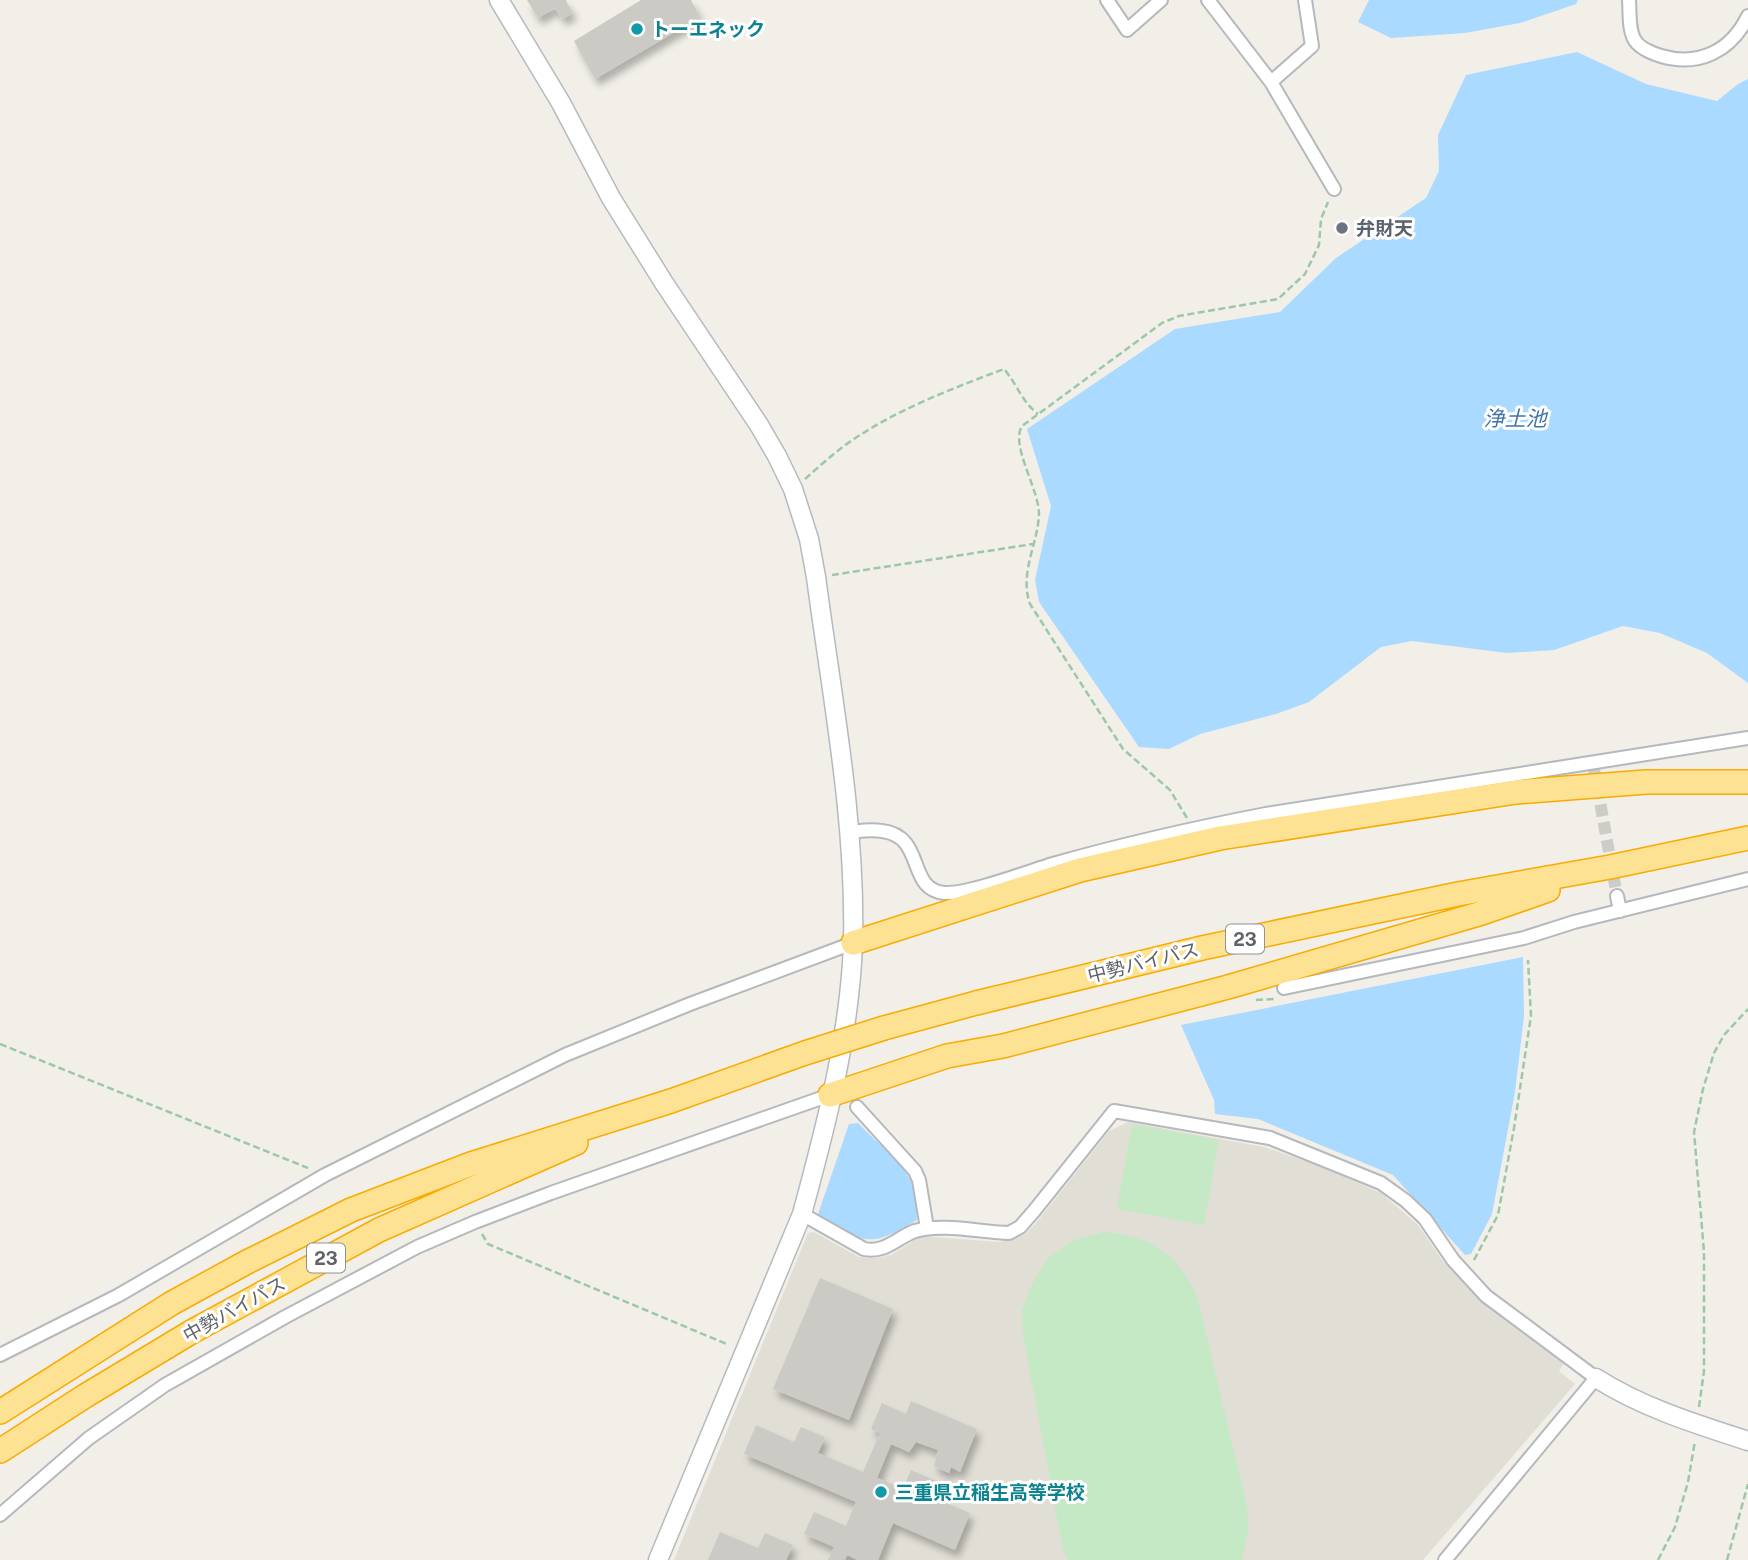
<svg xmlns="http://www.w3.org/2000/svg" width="1748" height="1560" viewBox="0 0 1748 1560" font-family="'Public Sans','Noto Sans JP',sans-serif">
	<defs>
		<filter id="shadow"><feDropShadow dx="4" dy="7" stdDeviation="3.5" flood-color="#0004"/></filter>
	</defs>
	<rect width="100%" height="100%" fill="#f1efe8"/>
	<path fill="#e1ded6" d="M 1128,1122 L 1264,1147 L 1320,1166 L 1381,1193 L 1418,1225 L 1442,1260 L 1478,1298 L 1564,1363 L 1559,1371 L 1575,1384 L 1423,1560 L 674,1560 L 808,1233 L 814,1232 L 859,1257 L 876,1258 L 891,1255 L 921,1236 L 999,1242 L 1012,1239 L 1025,1234 L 1036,1223 L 1109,1131 Z"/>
	<path fill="#c5e8c5" d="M 1132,1124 L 1219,1140 L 1204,1225 L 1117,1209 Z
		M 1104,1232 C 1150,1235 1182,1256 1198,1300 L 1247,1506 L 1248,1531 L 1242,1560 L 1069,1560 L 1063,1550 L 1023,1334 L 1022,1310 L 1031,1286 L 1048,1258 L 1074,1240 Z"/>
	<path fill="#aadaff" d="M 1369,0 L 1578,0 L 1576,4 L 1520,23 L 1465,33 L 1391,38 L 1358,22 Z
		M 1577,52 L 1646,84 L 1717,101 L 1738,84 L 1748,79 L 1748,683 L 1707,653 L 1660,633 L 1623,626 L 1554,650 L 1507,653 L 1412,641 L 1381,647 L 1309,702 L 1276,714 L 1200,734 L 1169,749 L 1139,747 L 1039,602 L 1035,580 L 1051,506 L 1027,429 L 1175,329 L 1280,312 L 1336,258 L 1426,198 L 1439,171 L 1438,135 L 1466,75 Z
		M 1523,957 L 1524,1016 L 1515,1092 L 1492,1214 L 1471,1254 L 1465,1255 L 1393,1175 L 1258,1119 L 1215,1114 L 1214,1100 L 1181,1025 Z
		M 858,1123 C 873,1139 901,1161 911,1181 C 917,1192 916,1207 917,1220 C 868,1249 866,1244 818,1214 L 849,1124 Z"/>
	<path fill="#cccac5" filter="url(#shadow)" d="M 527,0 L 567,0 L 566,1 L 573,13 L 562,19 L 555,8 L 538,18 Z
		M 641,0 L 691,0 L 700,17 L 595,79 L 574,41 Z
		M 820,1278 L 893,1309 L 849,1420 L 773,1389 Z
		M 911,1401 L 977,1429 L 960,1472 L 951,1467 L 949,1473 L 934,1466 L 938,1450 L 916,1442 L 909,1452 L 891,1444 L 877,1478 L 903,1489 L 911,1470 L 934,1480 L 927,1495 L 970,1513 L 955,1550 L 893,1523 L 878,1560 L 858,1560 L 847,1555 L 845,1560 L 828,1560 L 834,1547 L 804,1534 L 814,1512 L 846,1526 L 856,1502 L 744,1454 L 756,1425 L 794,1442 L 801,1427 L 825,1437 L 818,1453 L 863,1472 L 880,1433 L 871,1429 L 882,1403 L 906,1414 Z
		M 720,1532 L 758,1548 L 765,1533 L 793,1545 L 786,1560 L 708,1560 Z"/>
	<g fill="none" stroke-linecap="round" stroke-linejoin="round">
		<path stroke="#ccccc8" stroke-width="12" stroke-dasharray="12 6" stroke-linecap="butt" d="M 1594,769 L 1617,896"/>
		<g stroke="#b5b8bc" stroke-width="16">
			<path id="street" d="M 1107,0 L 1127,30 L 1161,0
				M 1208,0 L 1271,82 L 1312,46 L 1305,0
				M 1629,0 C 1630,12 1628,34 1637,43 C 1642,49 1654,54 1661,56 C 1699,67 1731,51 1748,16
				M 1271,82 L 1334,189
				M 850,832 C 860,831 871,829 882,831 C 926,836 906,890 945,893 C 969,894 1027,872 1053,864 C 1123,844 1194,828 1266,814 L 1748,738
				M 1617,896 L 1620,911
				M 1284,988 L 1524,938 L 1574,922 L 1748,879
				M 857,1107 L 915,1171 L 919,1180 L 927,1228
				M 802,1214 L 864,1249 C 886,1253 896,1238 915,1231 C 941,1223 981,1232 1009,1233 L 1020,1227 L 1034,1211 L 1114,1111 L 1270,1138 L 1381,1183 L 1406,1201 L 1425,1219 L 1453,1260 L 1486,1296 L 1596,1378 L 1445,1560
				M 0,1355 L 119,1295 L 325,1175 L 565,1055 L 690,1004 L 853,943
				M 0,1515 L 89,1438 L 165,1385 L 285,1317 L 417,1247 L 475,1222 L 551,1193 L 830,1095"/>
		</g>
		<g stroke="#b6babf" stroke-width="21">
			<path id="secondary" d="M 499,0 L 561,103 L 611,198 L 664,283 L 759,425 L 777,456 L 793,489 L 809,539 L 816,577 C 832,698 856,820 853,943 C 850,1034 826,1126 802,1214 L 658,1560
				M 1596,1378 C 1643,1408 1696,1424 1748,1441"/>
		</g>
		<g stroke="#f9ab00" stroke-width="26">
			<path id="highway" d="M 853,943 L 1080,870 L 1220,838 L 1516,792 L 1646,782 L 1748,782
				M 884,1028 L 976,1003 L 1202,948 L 1458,894 L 1610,867 L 1748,838
				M 830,1095 L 947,1056 L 1003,1046 L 1228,987 L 1482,913 L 1548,890
				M 0,1412 L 172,1303 L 247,1262 L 351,1210 L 471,1164 L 671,1101 L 805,1053
				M 0,1451 L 85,1396 L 193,1331 L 379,1230 L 576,1143"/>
		</g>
		<path stroke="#9cc7a9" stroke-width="2.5" stroke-dasharray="7 3.5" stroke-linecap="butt" d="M 805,479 C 824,462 843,445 865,432 C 906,406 959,386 1004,369 C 1017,384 1022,402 1038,414
			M 832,575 L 1033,544
			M 1187,818 L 1170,790 L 1123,749 L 1030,604 C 1019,573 1038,544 1039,514 C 1039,489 1010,445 1022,426 L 1162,323 L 1179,316 L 1278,299 L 1305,274 L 1319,245 L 1321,219 L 1328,202
			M 1256,1000 L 1274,999
			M 0,1044 L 308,1168
			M 482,1234 L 488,1244 L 729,1345
			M 1474,1260 L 1498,1215 L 1514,1128 L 1531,1016 L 1528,960
			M 1699,1407 L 1704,1371 L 1704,1252 L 1694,1132 L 1703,1089 L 1714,1053 L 1724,1035 L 1748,1009
			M 1658,1560 L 1675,1527 L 1688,1482 L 1695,1441
			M 1727,1560 L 1748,1484"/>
		<use href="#street" stroke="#fff" stroke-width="12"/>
		<use href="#secondary" stroke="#fff" stroke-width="18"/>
		<use href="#highway" stroke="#fde293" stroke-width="23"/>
		<g stroke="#f9ab00" stroke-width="26" stroke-linecap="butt">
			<path id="highway-bridge" d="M 805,1053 L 884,1028"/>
		</g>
		<use href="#highway-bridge" stroke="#fde293" stroke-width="23"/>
	</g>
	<g fill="#0f9aa8" stroke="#fff" stroke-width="2.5">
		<circle cx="637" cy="29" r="7"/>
		<circle cx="881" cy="1492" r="7"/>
	</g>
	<circle fill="#6b7280" stroke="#fff" stroke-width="2.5" cx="1342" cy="228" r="7"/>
	<g text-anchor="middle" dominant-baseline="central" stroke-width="6" stroke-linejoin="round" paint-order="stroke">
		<g fill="#fff" stroke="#8f9295" stroke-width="2">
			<rect x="1226" y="924.5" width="38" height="29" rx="5"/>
			<rect x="307" y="1243.5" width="38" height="29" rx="5"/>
		</g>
		<g font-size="18" font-weight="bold" fill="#5f6368">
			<text x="1245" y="939">23</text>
			<text x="326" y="1258">23</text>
		</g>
		<g font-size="19" font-weight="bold" fill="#0d838f" stroke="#fff" text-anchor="start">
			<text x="651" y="29">トーエネック</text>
			<text x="895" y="1492">三重県立稲生高等学校</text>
		</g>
		<g font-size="19" font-weight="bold" fill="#5b616d" stroke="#fff" text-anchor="start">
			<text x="1356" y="228">弁財天</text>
		</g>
		<g font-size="19" fill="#5f6368" stroke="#fff">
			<text transform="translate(1143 962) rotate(-14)">中勢バイパス</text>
			<text transform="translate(234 1309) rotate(-29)">中勢バイパス</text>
		</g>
		<g font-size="21" font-style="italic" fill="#4174aa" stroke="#fff">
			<text x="1515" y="418">浄土池</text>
		</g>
	</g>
</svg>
